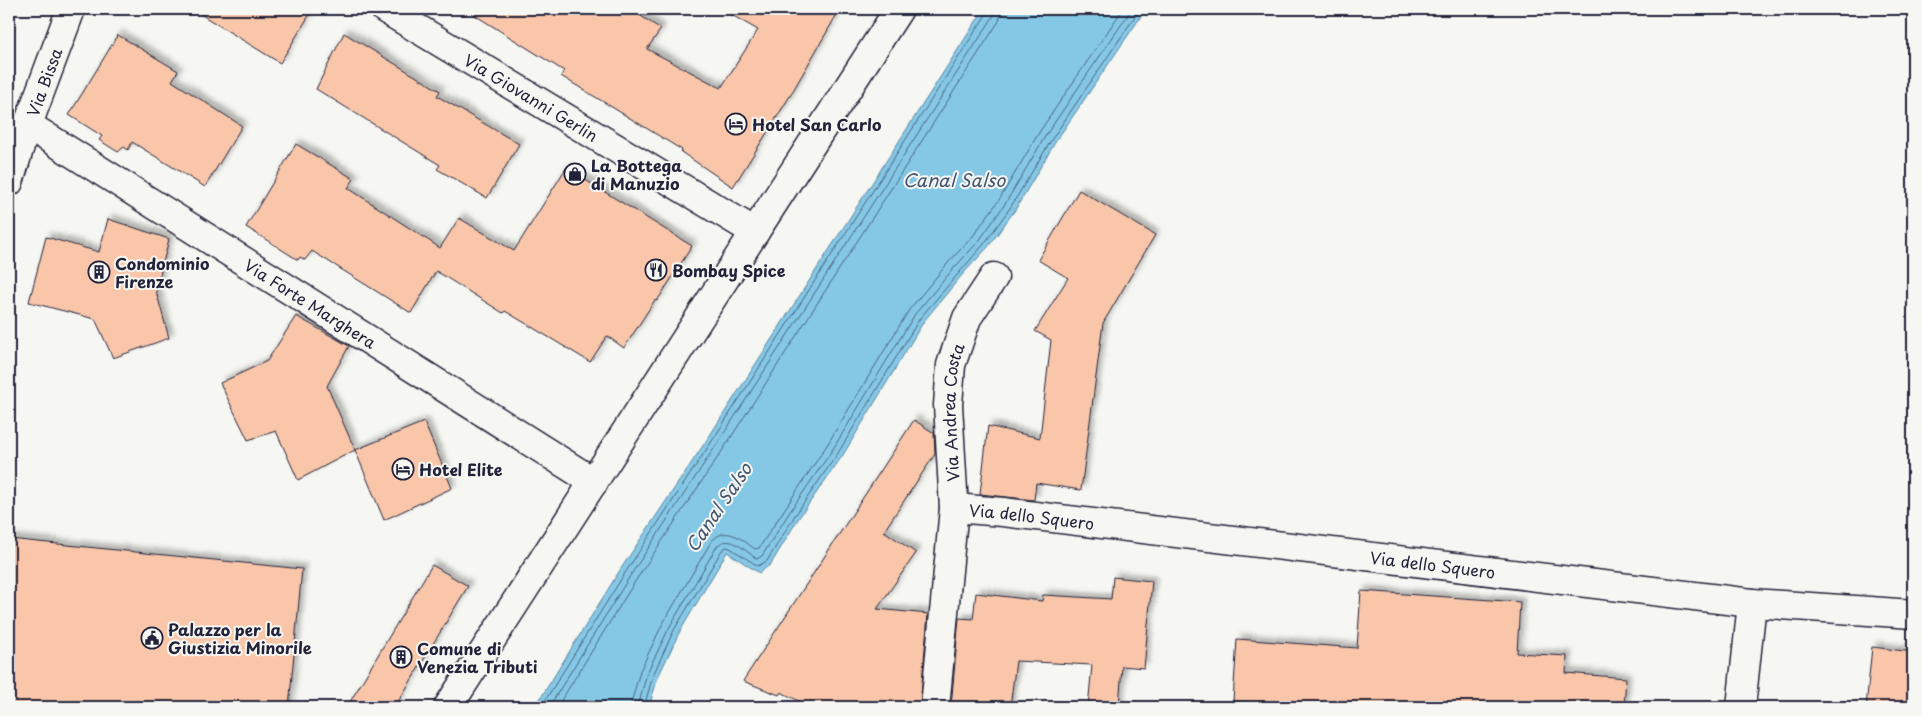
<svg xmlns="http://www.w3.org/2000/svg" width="1922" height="716" viewBox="0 0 1922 716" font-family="'Playpen Sans',sans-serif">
	<defs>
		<filter id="shadow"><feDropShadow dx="4.5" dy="-4.5" stdDeviation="2.5" flood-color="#0004"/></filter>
	</defs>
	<rect width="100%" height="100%" fill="#f6f6f2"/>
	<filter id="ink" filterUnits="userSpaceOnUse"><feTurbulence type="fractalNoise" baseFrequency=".02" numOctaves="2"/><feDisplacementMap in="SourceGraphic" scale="10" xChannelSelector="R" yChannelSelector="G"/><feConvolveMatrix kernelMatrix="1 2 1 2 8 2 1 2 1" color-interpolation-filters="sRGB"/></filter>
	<g filter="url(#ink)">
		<path fill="#85c8e6" stroke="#5d86a2" d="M 984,9 L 1146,9 L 1056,141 L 1015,210 L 988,247 L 962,275 L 924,321 L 843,455 L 798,519 L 771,564 L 759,573 L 727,552 L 679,633 L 658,677 L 649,707 L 535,707 L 620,570 L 710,435 Z"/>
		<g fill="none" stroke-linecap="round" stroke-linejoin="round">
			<path stroke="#4a647f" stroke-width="1" d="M 541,707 L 625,573 L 714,438 L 987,13 L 988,9
				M 549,707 L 630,576 L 719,441 L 993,17 L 995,9
				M 557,707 L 636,580 L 726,445 L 999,21 L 1002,9
				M 630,707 L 640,671 L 662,625 L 711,542 C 726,524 741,539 755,549 L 759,548 L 827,445 L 909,310 L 948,263 L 973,236 L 999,200 L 1040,131 L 1123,9
				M 638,707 L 647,673 L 669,628 L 717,546 C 730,533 745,551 757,559 L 762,556 L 789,513 L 833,449 L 915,314 L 954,268 L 979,241 L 1005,204 L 1046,135 L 1132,9
				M 644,707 L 653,675 L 674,630 L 722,550 L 726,547 L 730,548 L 758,566 L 767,561 L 794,517 L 838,453 L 920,318 L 984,244 L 1010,208 L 1052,139 L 1140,9"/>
		</g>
		<path fill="#f9c6a9" stroke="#22223b" filter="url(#shadow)" d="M 192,9 L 313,9 L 280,63 Z
			M 465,9 L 630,9 L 661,29 L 647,49 L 721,88 L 758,30 L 721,9 L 840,9 L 790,96 L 733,187 L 681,152 L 682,150 L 561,76 L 564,71 Z
			M 344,33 L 440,91 L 437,96 L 519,144 L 487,198 L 437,169 L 440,165 L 316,89 Z
			M 118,35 L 178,71 L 172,81 L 242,126 L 205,187 L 132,142 L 128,150 L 124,147 L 118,152 L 99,140 L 102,136 L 69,115 Z
			M 296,144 L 354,179 L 348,188 L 440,248 L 459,218 L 514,251 L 566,168 L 692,246 L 657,301 L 655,300 L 624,348 L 607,336 L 590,362 L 505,311 L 503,313 L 436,271 L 411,313 L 312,251 L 305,260 L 300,257 L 298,260 L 246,227 Z
			M 1079,190 L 1155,235 L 1103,323 L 1081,490 L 1036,483 L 1034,500 L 980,494 L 988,426 L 1040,438 L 1051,340 L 1035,331 L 1068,278 L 1038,260 Z
			M 108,219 L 169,239 L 156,291 L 169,338 L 113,358 L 95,319 L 29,302 L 46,237 L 99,252 Z
			M 296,316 L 349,346 L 327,386 L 355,450 L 298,480 L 276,431 L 248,440 L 220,383 L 267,361 Z
			M 914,420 L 934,433 L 935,454 L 884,531 L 916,553 L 877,609 L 928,614 L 920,707 L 811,707 L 781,692 L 779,695 L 743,681 Z
			M 424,422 L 452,488 L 384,520 L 355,450 Z
			M 9,539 L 302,569 L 289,707 L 9,707 Z
			M 432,565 L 468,586 L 395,707 L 347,707 Z
			M 1113,577 L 1152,581 L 1144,668 L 1122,666 L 1119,707 L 1088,707 L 1092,665 L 1016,661 L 1010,707 L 951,707 L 959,618 L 973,619 L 976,593 L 1042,601 L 1043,595 L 1111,599 Z
			M 1361,591 L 1520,602 L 1517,653 L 1567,656 L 1566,673 L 1626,678 L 1624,707 L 1323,707 L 1233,701 L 1237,639 L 1357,648 Z
			M 1872,647 L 1913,652 L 1913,707 L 1866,707 Z"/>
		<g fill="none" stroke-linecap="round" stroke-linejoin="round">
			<g stroke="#22223b" stroke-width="31">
				<g id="minor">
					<path id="s1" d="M 385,9 L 755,232"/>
					<path id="s2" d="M 28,125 L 594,482"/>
					<path id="s3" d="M 9,182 L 21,143 L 71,9"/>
					<path id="s4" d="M 954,508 L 1003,512 L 1752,603 L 1913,614"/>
					<path d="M 448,707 L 899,9"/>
					<path id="s5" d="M 935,707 L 954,508 L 948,405 L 951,365 L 967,318 L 994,277"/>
					<path d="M 1741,707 L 1752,603"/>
				</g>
			</g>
			<use href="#minor" stroke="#f6f6f2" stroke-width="28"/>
		</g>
	</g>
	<defs>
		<g id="hotel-ring" transform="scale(1.125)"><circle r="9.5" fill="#f6f6f2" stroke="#22223b" stroke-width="1.5"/><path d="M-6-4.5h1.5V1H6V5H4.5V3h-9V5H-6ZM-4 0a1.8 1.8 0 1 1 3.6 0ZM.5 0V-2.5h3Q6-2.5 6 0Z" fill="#22223b"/></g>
		<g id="shop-ring" transform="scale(1.125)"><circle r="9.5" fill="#f6f6f2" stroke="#22223b" stroke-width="1.5"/><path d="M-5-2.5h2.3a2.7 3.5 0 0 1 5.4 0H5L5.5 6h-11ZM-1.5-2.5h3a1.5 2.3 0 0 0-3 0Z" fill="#22223b"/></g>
		<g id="restaurant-ring" transform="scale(1.125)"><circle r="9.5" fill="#f6f6f2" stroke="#22223b" stroke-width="1.5"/><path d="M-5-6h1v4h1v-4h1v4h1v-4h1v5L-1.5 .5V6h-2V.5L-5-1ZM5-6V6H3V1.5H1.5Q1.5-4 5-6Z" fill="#22223b"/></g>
		<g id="building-ring" transform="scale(1.125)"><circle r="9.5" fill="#f6f6f2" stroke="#22223b" stroke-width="1.5"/><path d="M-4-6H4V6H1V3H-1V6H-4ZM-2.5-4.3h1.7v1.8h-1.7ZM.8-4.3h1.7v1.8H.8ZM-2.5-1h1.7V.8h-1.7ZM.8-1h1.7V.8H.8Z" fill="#22223b"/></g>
		<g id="civic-ring" transform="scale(1.125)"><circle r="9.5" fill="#f6f6f2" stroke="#22223b" stroke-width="1.5"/><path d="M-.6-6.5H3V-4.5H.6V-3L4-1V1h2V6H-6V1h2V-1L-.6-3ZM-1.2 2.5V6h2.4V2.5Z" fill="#22223b"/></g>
	</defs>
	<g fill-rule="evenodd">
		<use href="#hotel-ring" x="736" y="124"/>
		<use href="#shop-ring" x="575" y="174"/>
		<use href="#restaurant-ring" x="656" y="270"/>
		<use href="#building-ring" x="99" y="272"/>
		<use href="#hotel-ring" x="403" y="469"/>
		<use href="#civic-ring" x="152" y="638"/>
		<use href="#building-ring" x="401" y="657"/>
	</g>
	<g text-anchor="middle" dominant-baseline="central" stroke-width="4" stroke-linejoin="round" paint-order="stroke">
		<g font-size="16" fill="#22223b" stroke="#f6f6f2">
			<text stroke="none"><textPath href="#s3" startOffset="106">Via Bissa</textPath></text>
			<text stroke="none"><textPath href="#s1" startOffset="171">Via Giovanni Gerlin</textPath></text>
			<text stroke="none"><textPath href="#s2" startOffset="334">Via Forte Marghera</textPath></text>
			<text stroke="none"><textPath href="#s5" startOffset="296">Via Andrea Costa</textPath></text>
			<text stroke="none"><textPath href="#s4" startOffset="78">Via dello Squero</textPath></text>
			<text stroke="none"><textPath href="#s4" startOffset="482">Via dello Squero</textPath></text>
		</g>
		<g font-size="16" font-weight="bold" fill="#22223b" stroke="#f6f6f2" text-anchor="start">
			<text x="752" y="124">Hotel San Carlo</text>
			<text x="591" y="165">La Bottega<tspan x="591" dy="18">di Manuzio</tspan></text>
			<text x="115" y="263">Condominio<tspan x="115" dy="18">Firenze</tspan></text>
			<text x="672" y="270">Bombay Spice</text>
			<text x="419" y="469">Hotel Elite</text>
			<text x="168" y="629">Palazzo per la<tspan x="168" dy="18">Giustizia Minorile</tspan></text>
			<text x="417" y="648">Comune di<tspan x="417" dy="18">Venezia Tributi</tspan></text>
		</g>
		<g font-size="18" font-style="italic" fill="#40546e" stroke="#f6f6f2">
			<text x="954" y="179">Canal Salso</text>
			<text transform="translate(718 507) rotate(-56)">Canal Salso</text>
		</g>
	</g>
	<rect width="1922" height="716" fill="none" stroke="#f6f6f2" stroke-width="30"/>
	<rect x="15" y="15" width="1892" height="686" fill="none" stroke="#22223b" stroke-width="2" filter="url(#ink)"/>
</svg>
